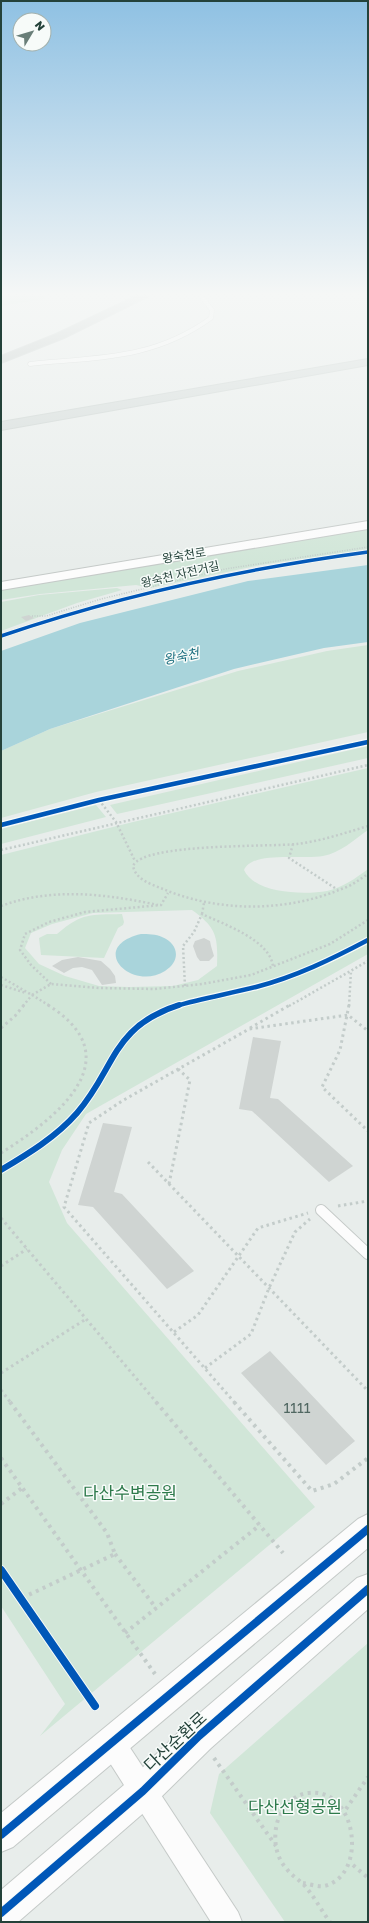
<svg xmlns="http://www.w3.org/2000/svg" width="369" height="1923" viewBox="0 0 369 1923" font-family="'Golos Text','Noto Sans KR',sans-serif">
	<rect width="100%" height="100%" fill="#e8edeb"/>
	<path fill="#d1e6d8" fill-rule="evenodd" d="M 1,296 L 46,296 L 43,299 L 1,306 Z
		M 368,528 L 368,549 L 261,565 L 150,588 L 136,585 L 40,594 L 1,600 L 1,589 Z
		M 117,588 L 122,590 L 77,603 L 1,631 L 1,602 L 39,595 Z
		M 368,645 L 368,732 L 96,792 L 1,818 L 1,751 L 50,729 L 238,671 L 327,651 Z
		M 368,746 L 368,758 L 117,814 L 110,805 Z
		M 368,768 L 368,830 C 354,840 340,853 323,856 C 303,860 253,850 244,870 C 255,894 304,895 327,891 C 342,888 356,878 368,869 L 368,954 L 86,1114 L 62,1150 L 49,1182 L 67,1223 L 315,1507 L 40,1736 L 65,1704 L 1,1606 L 1,855 L 133,822 ZM 192,910 C 217,928 218,937 217,966 L 198,980 L 173,986 L 129,987 L 99,986 L 65,976 L 39,964 L 25,948 L 31,933 L 52,924 L 93,913 Z
		M 96,805 L 106,817 L 1,844 L 1,829 Z
		M 122,914 L 124,922 L 123,925 L 118,928 L 104,958 L 41,955 L 39,938 L 47,934 L 57,934 C 83,912 90,915 122,914 Z
		M 368,1643 L 368,1922 L 285,1922 L 210,1813 L 219,1774 Z"/>
	<path fill="#a9d4db" d="M 368,565 L 368,642 L 324,648 L 234,669 L 50,729 L 1,751 L 1,651 L 80,623 L 248,581 Z
		M 141,934 C 148,934 156,934 162,937 C 179,944 181,961 165,971 C 131,992 87,947 141,934 Z"/>
	<path fill="#cfd4d2" d="M 29,615 L 34,618 L 26,621 L 21,617 Z
		M 204,938 L 210,941 L 211,946 L 214,956 L 209,961 L 200,961 L 197,957 L 193,946 L 195,941 Z
		M 78,957 L 101,961 L 110,969 L 115,976 L 116,983 L 102,985 L 92,970 L 82,967 L 73,968 L 64,973 L 52,966 L 62,960 Z
		M 253,1037 L 281,1041 L 270,1098 L 278,1099 L 353,1166 L 329,1182 L 252,1111 L 239,1109 Z
		M 103,1123 L 132,1127 L 114,1192 L 122,1194 L 194,1271 L 167,1289 L 93,1207 L 78,1205 Z
		M 270,1351 L 355,1441 L 326,1465 L 241,1373 Z"/>
	<g fill="none" stroke-linecap="round" stroke-linejoin="round">
		<g stroke="#c5cac8" stroke-width="5">
			<path id="service-far1" d="M 30,364 C 98,357 153,360 211,318 L 212,310 L 201,296"/>
		</g>
		<g stroke="#c5cac8" stroke-width="12">
			<path id="service" d="M 321,1210 L 368,1254"/>
		</g>
		<g stroke="#c5cac8" stroke-width="2">
			<path id="minor" d="M 112,1730 L 121,1734 L 238,1912 L 242,1922 L 211,1922 L 103,1752 L 99,1743 L 103,1734 Z"/>
		</g>
		<g stroke="#c5cac8" stroke-width="2">
			<path id="tertiary" d="M 368,521 L 368,529 L 1,590 L 1,582 Z
				M 368,1514 L 368,1548 L 13,1847 L 1,1852 L 1,1813 L 358,1519 Z
				M 368,1574 L 368,1609 L 211,1748 L 155,1803 L 18,1922 L 1,1922 L 1,1890 L 131,1779 L 187,1724 L 357,1578 Z"/>
		</g>
		<g stroke="#c3ccc9" stroke-width="2">
			<path id="primary" d="M 368,359 L 368,365 L 1,430 L 1,422 Z"/>
		</g>
		<g stroke="#c3ccc9" stroke-width="2">
			<path id="motorway" d="M 136,296 L 149,296 L 64,338 L 1,363 L 1,356 L 56,334 Z"/>
		</g>
		<path stroke="#c3ccca" stroke-width="1.5" stroke-dasharray="1 1.5" stroke-linecap="butt" d="M 32,616 L 46,616 L 101,599 L 225,569 L 368,547"/>
		<path stroke="#c3ccca" stroke-width="2.5" stroke-dasharray="2 2.5" stroke-linecap="butt" d="M 99,800 L 116,822 L 135,861
			M 368,826 C 345,833 321,841 297,844 C 270,847 142,843 133,866 C 136,880 151,884 163,889 C 220,913 288,912 344,888 C 353,885 360,879 368,874
			M 293,844 L 289,858 L 338,890
			M 1,850 L 368,765
			M 1,906 C 52,887 106,894 158,905
			M 202,914 L 204,903
			M 1,977 L 32,995 L 51,984 L 99,988 L 155,989 L 202,984 L 251,975 L 330,944 L 368,920
			M 51,984 L 31,965 L 20,950 L 25,934 L 49,922 L 85,912 L 161,905 L 168,893
			M 1,985 L 26,993
			M 185,986 L 183,946 L 194,932 L 202,914 C 223,924 271,940 273,967
			M 32,995 L 50,1006
			M 23,1006 L 32,995
			M 289,1006 L 368,961
			M 349,1006 L 351,971"/>
		<path stroke="#c3ccca" stroke-width="3" stroke-dasharray="2.5 3.5" stroke-linecap="butt" d="M 349,1005 L 340,1050 L 322,1087 L 368,1131
			M 1,1028 L 15,1016 L 24,1005
			M 250,1028 L 290,1005
			M 1,1153 C 55,1119 134,1059 48,1005
			M 148,1162 L 368,1391
			M 169,1184 L 190,1080 L 178,1069
			M 338,1206 L 368,1201
			M 1,1218 L 157,1403
			M 1,1266 L 27,1249
			M 174,1332 L 198,1315 L 258,1228 L 308,1213
			M 205,1368 L 251,1334 L 269,1288 L 295,1232 L 310,1219
			M 1,1373 L 86,1319
			M 1,1390 L 11,1403
			M 235,1403 L 64,1207 L 89,1123 L 122,1101 L 249,1029 L 348,1015 L 368,1031"/>
		<path stroke="#c3ccca" stroke-width="4" stroke-dasharray="3 4.5" stroke-linecap="butt" d="M 10,1402 L 107,1533 L 115,1554 L 20,1599
			M 156,1402 L 283,1553
			M 234,1402 L 312,1491 L 334,1484 L 368,1458
			M 1,1458 L 155,1674
			M 1,1504 L 22,1488
			M 115,1554 L 156,1608
			M 125,1633 L 260,1525
			M 214,1758 L 276,1846
			M 346,1809 L 368,1777
			M 353,1865 L 368,1878
			M 303,1883 C 309,1884 318,1887 324,1886 C 369,1876 357,1786 308,1793 C 297,1794 288,1802 282,1811 C 272,1828 273,1854 286,1868 C 291,1875 298,1879 304,1885 C 314,1896 321,1910 330,1922"/>
		<use href="#service-far1" stroke="#fcfcfc" stroke-width="4"/>
		<use href="#service" stroke="#fcfcfc" stroke-width="10"/>
		<use href="#minor" fill="#fcfcfc" fill-rule="evenodd"/>
		<use href="#tertiary" fill="#fcfcfc" fill-rule="evenodd"/>
		<use href="#primary" fill="#cfd7d5" fill-rule="evenodd"/>
		<use href="#motorway" fill="#bcc4c2" fill-rule="evenodd"/>
		<g stroke="#f7fbf9" stroke-width="5">
			<path id="cycleway-far3" d="M 1,636 C 121,595 242,569 368,552"/>
		</g>
		<g stroke="#f7fbf9" stroke-width="7">
			<path id="cycleway-far2" d="M 1,825 L 99,800 L 368,742
				M 176,1006 C 202,998 229,994 256,987 C 295,977 332,959 368,940"/>
		</g>
		<g stroke="#f7fbf9" stroke-width="8">
			<path id="cycleway-far1" d="M 1,1170 C 28,1154 56,1137 77,1113 C 116,1068 111,1027 179,1005"/>
		</g>
		<g stroke="#f7fbf9" stroke-width="10">
			<path id="cycleway" d="M 1,1570 L 95,1706
				M 1,1835 L 368,1529
				M 1,1913 L 143,1791 L 199,1736 L 368,1589"/>
		</g>
		<use href="#cycleway-far3" stroke="#0057b8" stroke-width="3.5"/>
		<use href="#cycleway-far2" stroke="#0057b8" stroke-width="4.5"/>
		<use href="#cycleway-far1" stroke="#0057b8" stroke-width="6"/>
		<use href="#cycleway" stroke="#0057b8" stroke-width="8"/>
	</g>
	<linearGradient id="sky" x2="0" y2="1"><stop stop-color="#8fc1e3"/><stop offset="0.52" stop-color="#f5f7f6"/><stop offset="1" stop-color="#f5f7f6" stop-opacity="0"/></linearGradient>
	<rect width="369" height="565" fill="url(#sky)"/>
	<g text-anchor="middle" dominant-baseline="central" stroke-width="3" stroke-linejoin="round" paint-order="stroke">
		<g font-size="12" fill="#24423a" stroke="#f7fbf9">
			<text transform="translate(184 555) rotate(-9)">왕숙천로</text>
			<text transform="translate(180 574) rotate(-13)">왕숙천 자전거길</text>
		</g>
		<g font-size="13" font-style="italic" fill="#1c6f80" stroke="#f7fbf9">
			<text transform="translate(181 656) rotate(-12)">왕숙천</text>
		</g>
		<g font-size="14" fill="#506761">
			<text x="297" y="1407">1111</text>
		</g>
		<g font-size="17" fill="#2d7a4b" stroke="#f7fbf9">
			<text x="130" y="1492">다산수변공원</text>
			<text x="295" y="1806">다산선형공원</text>
		</g>
		<g font-size="17" fill="#24423a" stroke="#f7fbf9">
			<text transform="translate(175 1741) rotate(-43)">다산순환로</text>
		</g>
	</g>
	<rect width="369" height="1923" fill="none" stroke="#24423a" stroke-width="4"/>
	<g transform="translate(32 32) rotate(52)"><circle r="19" fill="#f7fbf9" stroke="#a3b1ad"/>
	<path d="M0-3L7 15L0 10L-7 15Z" fill="#697e78"/>
	<text y="-6" font-size="11" font-weight="bold" text-anchor="middle" fill="#24423a">N</text>
	</g>
</svg>
